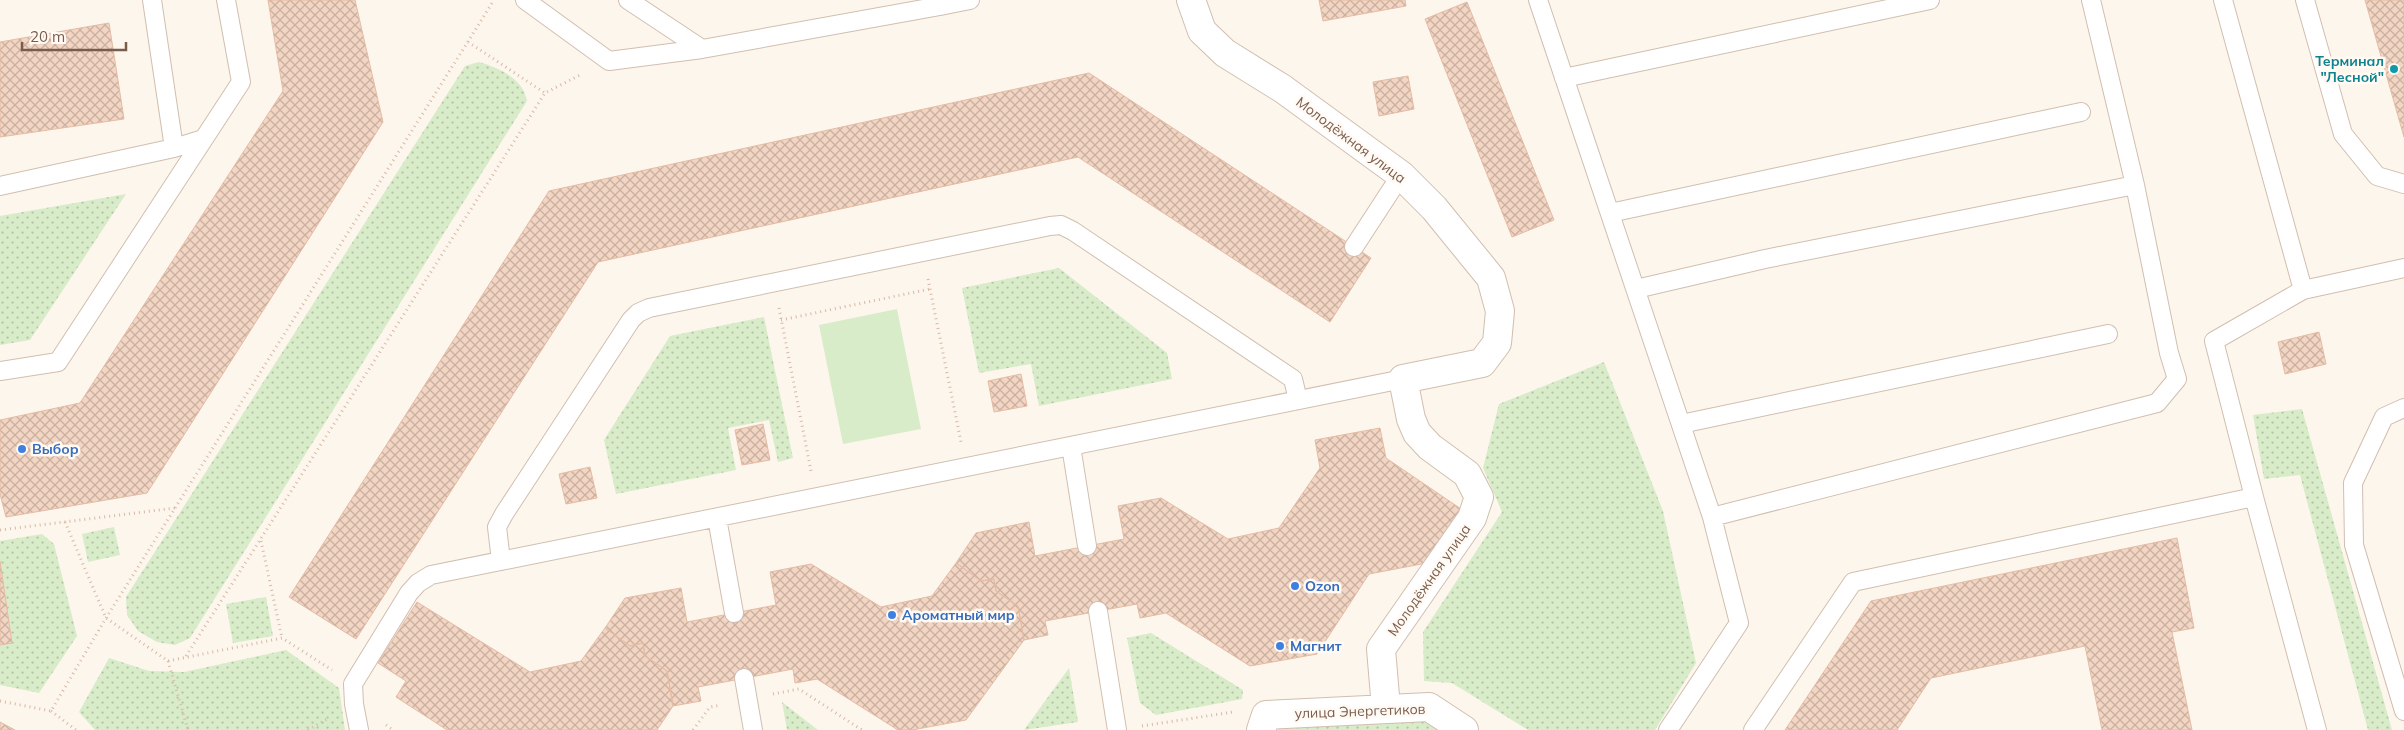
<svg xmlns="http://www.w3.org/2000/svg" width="2404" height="730" viewBox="0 0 2404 730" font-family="Mulish,sans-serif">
	<defs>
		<pattern id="green-dots" width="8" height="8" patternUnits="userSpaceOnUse" patternTransform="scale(1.25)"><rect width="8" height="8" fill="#d8ecc9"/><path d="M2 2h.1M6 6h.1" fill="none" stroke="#b4c2a5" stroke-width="1.8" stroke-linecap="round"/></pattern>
		<pattern id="building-cross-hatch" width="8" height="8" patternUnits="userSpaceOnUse" patternTransform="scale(1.25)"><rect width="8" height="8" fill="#f3d5c3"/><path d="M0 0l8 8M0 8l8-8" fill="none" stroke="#cab0a1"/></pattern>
	</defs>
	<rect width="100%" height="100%" fill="#fdf6ec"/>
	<path fill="url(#green-dots)" d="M 479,62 C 499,68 523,78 527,101 L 190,638 L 175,645 L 157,642 L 138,631 L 127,615 L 126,597 L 465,66 Z
		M 126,194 L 30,340 L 0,345 L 0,216 Z
		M 1059,268 L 1167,353 L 1172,379 L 1039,406 L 1031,364 L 979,373 L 962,288 Z
		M 764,317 L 793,458 L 778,462 L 769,420 L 728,428 L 736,470 L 616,494 L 604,440 L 670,336 Z
		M 1604,362 L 1663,511 L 1696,663 L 1655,730 L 1528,730 L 1452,683 L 1424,681 L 1423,632 L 1502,512 L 1483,468 L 1499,404 Z
		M 2302,409 L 2392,730 L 2368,730 L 2300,475 L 2264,479 L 2253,415 Z
		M 114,527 L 120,555 L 88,562 L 82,534 Z
		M 42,534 L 54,544 L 77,636 L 39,693 L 0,685 L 0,541 Z
		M 266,597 L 273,636 L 233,643 L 226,604 Z
		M 1151,633 L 1243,690 L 1242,699 L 1156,715 L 1140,703 L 1127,638 Z
		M 286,650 L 339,688 L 345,730 L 95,730 L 79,712 L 109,658 L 149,671 L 184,672 Z
		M 1069,668 L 1078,722 L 1024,730 Z
		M 782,702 L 818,730 L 787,730 Z
		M 1428,721 L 1441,730 L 1278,730 L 1279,727 Z"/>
	<path fill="#d8ecc9" d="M 897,309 L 921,429 L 843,444 L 819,325 Z"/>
	<path fill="url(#building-cross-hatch)" stroke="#e6bba3" d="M 268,0 L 355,0 L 383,122 L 147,493 L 6,517 L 0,494 L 0,420 L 80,403 L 283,91 Z
		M 1319,0 L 1405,0 L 1406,6 L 1323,21 Z
		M 2365,0 L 2404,0 L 2404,137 Z
		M 1467,2 L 1554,220 L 1512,237 L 1425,19 Z
		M 109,23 L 124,119 L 0,137 L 0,42 Z
		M 1089,73 L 1371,258 L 1330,322 L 1078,157 L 598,262 L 356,639 L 289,597 L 549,191 Z
		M 1408,76 L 1414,109 L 1379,116 L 1373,82 Z
		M 2319,332 L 2326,364 L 2285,374 L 2278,342 Z
		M 1021,374 L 1027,406 L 994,412 L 988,381 Z
		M 763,424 L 770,460 L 742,465 L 735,430 Z
		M 1380,428 L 1386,458 L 1464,511 L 1432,562 L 1369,574 L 1317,654 L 1250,666 L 1166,613 L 1140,618 L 1137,604 L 1045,621 L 1048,635 L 1024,640 L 1018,606 L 996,591 L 994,579 L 981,581 L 956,563 L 976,533 L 1029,522 L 1035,556 L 1124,539 L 1118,506 L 1161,498 L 1228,539 L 1279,528 L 1320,468 L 1315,440 Z
		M 590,467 L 597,498 L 566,504 L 559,474 Z
		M 2177,538 L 2194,628 L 2172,632 L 2192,730 L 2102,730 L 2085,646 L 1931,678 L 1897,730 L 1785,730 L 1871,601 Z
		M 0,561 L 12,643 L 0,645 Z
		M 956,563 L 981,581 L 994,579 L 996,591 L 1018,606 L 1024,640 L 966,720 L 912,730 L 898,730 L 817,679 L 795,683 L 793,669 L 698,687 L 701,701 L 673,706 L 667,671 L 645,656 L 643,643 L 630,646 L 605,628 L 625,598 L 681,588 L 687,622 L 776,605 L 770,572 L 811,564 L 881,607 L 932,596 Z
		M 417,602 L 530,672 L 581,661 L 605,628 L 630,646 L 643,643 L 645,656 L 667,671 L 673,706 L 657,730 L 447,730 L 396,697 L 406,681 L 378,663 Z
		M 0,722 L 15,730 L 0,730 Z"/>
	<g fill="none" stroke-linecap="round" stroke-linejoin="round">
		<g stroke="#d1beb0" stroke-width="20">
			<path id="service" d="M 152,0 L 174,148
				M 525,0 L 609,61 L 702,49 L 940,6
				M 628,0 L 702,49
				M 938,0 L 940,6 L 970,0
				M 1538,0 L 1712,517 L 2157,403 L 2177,379 L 2169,353 L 2135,185 L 2091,0
				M 2223,0 L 2303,290 L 2404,268
				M 2305,0 L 2343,134 L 2377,176 L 2404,184
				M 1564,78 L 1930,0
				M 0,186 L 174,148 L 203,139
				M 1610,213 L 2081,112
				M 1354,247 L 1401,175
				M 1636,289 L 1765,259 L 2135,185
				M 0,371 L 58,362 L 241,82 L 226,0
				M 2404,408 L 2384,417 L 2353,483 L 2354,545 L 2404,711
				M 1681,424 L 2108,334
				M 1071,446 L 1087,546
				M 2254,497 L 2214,341 L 2303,290
				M 717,518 L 734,613
				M 501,561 L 497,527 L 504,514 L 631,320 L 638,313 L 649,308 L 1050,226 L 1061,225 L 1073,231 L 1293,379 L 1298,400
				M 1098,611 L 1117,730
				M 744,678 L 753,730
				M 359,730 L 354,704 L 353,684 L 409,593 L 418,583 L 431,575 L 1403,379
				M 1668,730 L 1739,623 L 1712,517
				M 1753,730 L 1853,582 L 2254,497 L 2317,730"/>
		</g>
		<g stroke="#d1beb0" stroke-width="30">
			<path id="minor" d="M 1191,0 L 1202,31 L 1225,53 L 1283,89 L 1401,175 L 1434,208 L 1491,278 L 1500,311 L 1497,343 L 1482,363 L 1403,379 L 1411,419 L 1417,433 L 1430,447 L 1467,474 L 1479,497 L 1472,518 L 1381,649 L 1386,708
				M 1261,730 L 1266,715 L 1429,707 L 1464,730"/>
		</g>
		<path stroke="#d9b8a5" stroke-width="3" stroke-dasharray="1 4" stroke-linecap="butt" d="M 468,42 L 545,93
			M 928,279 L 961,442
			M 779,308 L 811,471
			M 781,320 L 930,289
			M 65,522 L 106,618 L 168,661 L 282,638 L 332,670
			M 0,530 L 175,508
			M 261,541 L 282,638
			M 186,656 L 545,93 L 582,74
			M 168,661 L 188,730
			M 773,694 L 799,689 L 862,730
			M 0,701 L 51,711 L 106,618 L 494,0
			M 51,711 L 76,730
			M 386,725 L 393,730
			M 1142,726 L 1233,712
			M 308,730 L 329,718
			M 693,730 L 710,707 L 721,705"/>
		<use href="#service" stroke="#fff" stroke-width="18"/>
		<use href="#minor" stroke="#fff" stroke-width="28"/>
	</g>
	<circle fill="#0f9aa8" stroke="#fffaf3" stroke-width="2" cx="2394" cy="69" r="5"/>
	<g fill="#3f7fe0" stroke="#fffaf3" stroke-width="2">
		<circle cx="22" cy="449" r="5"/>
		<circle cx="1295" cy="586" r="5"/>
		<circle cx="892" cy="615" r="5"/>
		<circle cx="1280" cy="646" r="5"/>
	</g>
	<g text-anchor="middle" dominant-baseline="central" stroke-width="5" stroke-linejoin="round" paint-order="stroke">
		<g font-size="14" font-weight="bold" fill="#0d838f" stroke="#fffaf3" text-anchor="end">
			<text x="2384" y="61">Терминал<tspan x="2384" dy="16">"Лесной"</tspan></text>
		</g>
		<g font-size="14" fill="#7a5c4d" stroke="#fffaf3">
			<text transform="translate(1351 140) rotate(37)">Молодёжная улица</text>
			<text transform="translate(1429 580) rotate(-55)">Молодёжная улица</text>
			<text transform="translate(1360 711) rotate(-2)">улица Энергетиков</text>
		</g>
		<g font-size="14" font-weight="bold" fill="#366cbe" stroke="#fffaf3" text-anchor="start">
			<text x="32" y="449">Выбор</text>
			<text x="1305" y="586">Ozon</text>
			<text x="902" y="615">Ароматный мир</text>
			<text x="1290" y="646">Магнит</text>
		</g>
	</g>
	<path d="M22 42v8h104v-8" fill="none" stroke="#7a5c4d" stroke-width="2.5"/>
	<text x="30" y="42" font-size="15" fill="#7a5c4d" stroke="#fffaf3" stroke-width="4" paint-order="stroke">20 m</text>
</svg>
